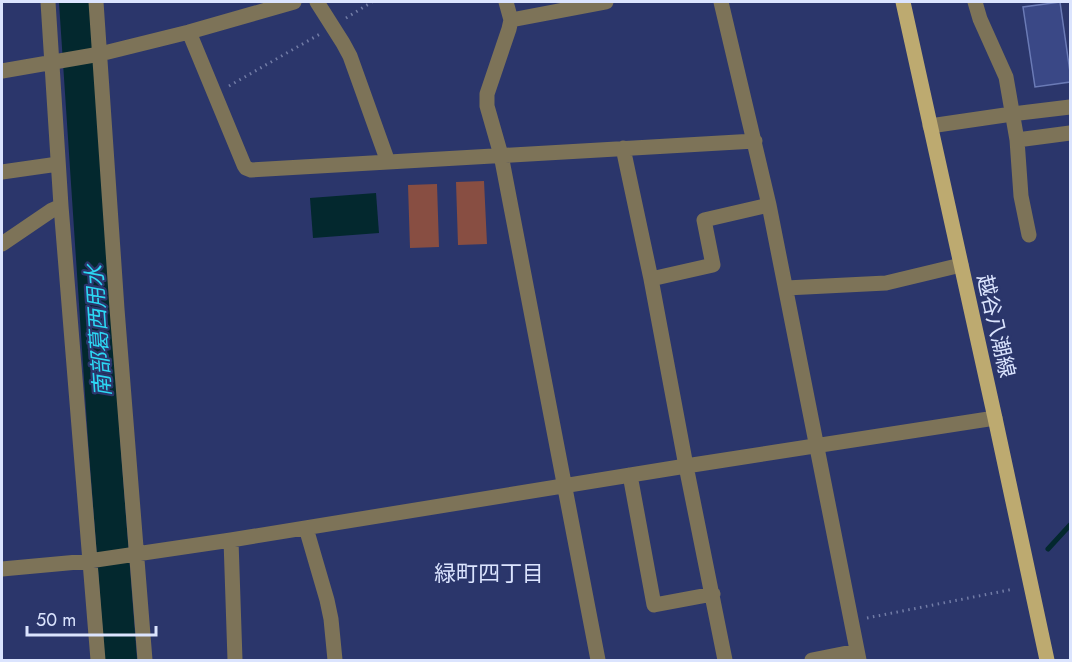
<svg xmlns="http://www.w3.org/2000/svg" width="1072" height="662" viewBox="0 0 1072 662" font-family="Jost,'Noto Sans JP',sans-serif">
	<rect width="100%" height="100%" fill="#2b366b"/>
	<path fill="#884e42" d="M 484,181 L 487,244 L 458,245 L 456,182 Z
		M 437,184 L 439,247 L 410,248 L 408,185 Z"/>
	<path fill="#03282e" d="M 376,193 L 379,233 L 313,238 L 310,198 Z"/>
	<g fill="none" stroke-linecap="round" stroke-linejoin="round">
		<path stroke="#03282e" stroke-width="5" d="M 1048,549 L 1070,525"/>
		<path stroke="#03282e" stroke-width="32" d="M 75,2 L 104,439 L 121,660"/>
	</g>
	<path fill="#3a4886" stroke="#6b7bb6" stroke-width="1.5" d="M 1060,2 L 1070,72 L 1070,82 L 1035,87 L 1023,7 Z"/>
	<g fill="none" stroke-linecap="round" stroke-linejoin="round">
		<path stroke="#727ca6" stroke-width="3" stroke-dasharray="1.5 4.5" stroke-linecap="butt" d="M 346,18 L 372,2
			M 229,86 L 320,34
			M 867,618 L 1014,589"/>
		<path stroke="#7d7358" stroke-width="15" d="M 48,2 L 61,206 L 98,660
			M 96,2 L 117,309 L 145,660
			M 317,2 L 343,43 L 350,56 L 388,162
			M 506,2 L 511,20 L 509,29 L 487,94 L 487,106 L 501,155 L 598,660
			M 721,2 L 769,205 L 859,660
			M 975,2 L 980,19 L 1006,77 L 1017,140 L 1070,133
			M 511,20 L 606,2
			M 189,32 L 244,165 L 246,168 L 251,170 L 755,141
			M 2,71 L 100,54 L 189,32 L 294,2
			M 930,126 L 1012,114 L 1070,107
			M 1017,140 L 1021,196 L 1029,235
			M 623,148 L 651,279 L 686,466 L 725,660
			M 2,172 L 58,164
			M 2,244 L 52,210 L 61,206
			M 651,279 L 713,265 L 704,220 L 769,205
			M 786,288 L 886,283 L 961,265
			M 630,475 L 654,605 L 713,594
			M 306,528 L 327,600 L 331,619 L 335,660
			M 231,540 L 235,660
			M 2,569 L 89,561 L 231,540 L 686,466 L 995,418
			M 812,660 L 857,651"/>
		<path stroke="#bdaa70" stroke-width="15" d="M 903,2 L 995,418 L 1047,660"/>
	</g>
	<g text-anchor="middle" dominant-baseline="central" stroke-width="4.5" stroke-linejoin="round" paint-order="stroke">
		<g font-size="21" fill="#dbe4fe" stroke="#2b366b">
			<text transform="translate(996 326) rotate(77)">越谷八潮線</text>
		</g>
		<g font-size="22" font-style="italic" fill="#2cd8f4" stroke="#2b366b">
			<text transform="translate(98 331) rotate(-94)">南部葛西用水</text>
		</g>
		<g font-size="22" fill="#dbe4fe" stroke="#2b366b">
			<text x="489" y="573">緑町四丁目</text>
		</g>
	</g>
	<rect width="1072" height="662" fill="none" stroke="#dbe4fe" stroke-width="6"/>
	<path d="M27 626v9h129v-9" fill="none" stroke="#dbe4fe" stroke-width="3"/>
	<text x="36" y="626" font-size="18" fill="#dbe4fe" stroke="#2b366b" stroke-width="4.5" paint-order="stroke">50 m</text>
</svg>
